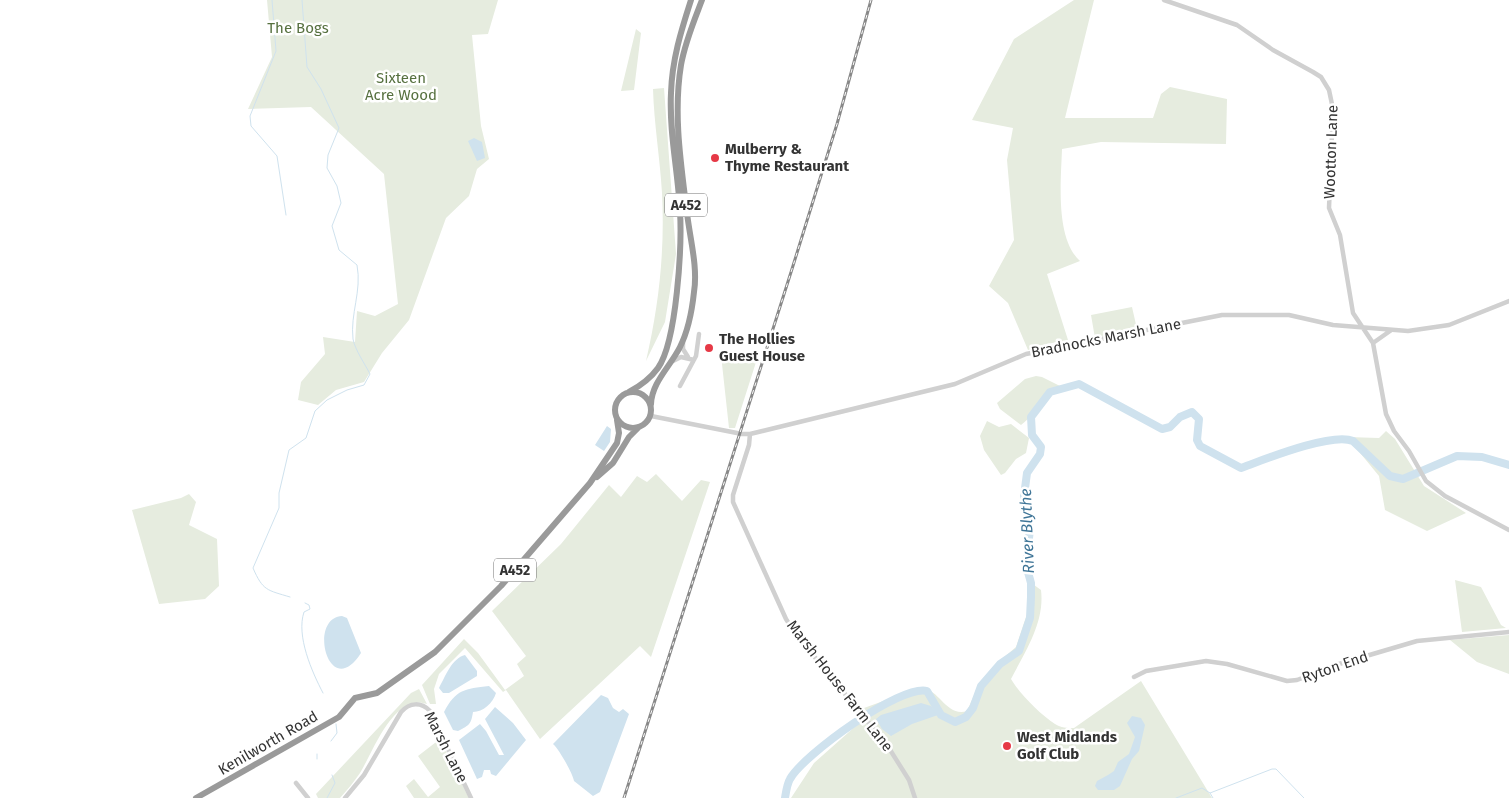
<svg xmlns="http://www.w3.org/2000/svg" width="1509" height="798" viewBox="0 0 1509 798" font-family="'Fira Sans',sans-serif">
	<rect width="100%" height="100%" fill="#fff"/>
	<path fill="#e6ecdf" d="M 267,0 L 498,0 L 488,34 L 472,35 L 481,126 L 489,159 L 477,169 L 469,196 L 446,218 L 409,320 L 382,353 L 364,382 L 336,390 L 318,405 L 298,400 L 301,382 L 325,354 L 323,337 L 355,342 L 357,311 L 375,316 L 398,304 L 384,174 L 311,107 L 248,109 L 272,57 Z
		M 1074,0 L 1094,0 L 1065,118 L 1153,118 L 1161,94 L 1170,87 L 1227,99 L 1226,144 L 1101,142 L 1062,149 C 1061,181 1055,238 1080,261 L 1047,274 L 1068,340 L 1047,344 L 1028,350 L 1008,303 L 989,286 L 1014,240 L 1007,160 L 1013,128 L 972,120 L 1014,39 Z
		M 636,29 L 641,33 L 634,90 L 621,91 Z
		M 664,88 L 676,254 L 665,322 L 646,361 C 659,305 665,250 662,193 C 660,158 654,124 653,89 Z
		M 1132,307 L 1137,329 L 1095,338 L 1091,315 Z
		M 724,355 L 757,359 L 735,428 L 729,428 L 722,364 Z
		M 1036,376 L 1042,377 L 1062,387 C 1041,395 1038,412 1021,425 L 1000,409 L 997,403 L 1025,379 Z
		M 987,421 L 999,427 L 1011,424 L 1029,438 L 1026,453 L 1016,459 L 1005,473 L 1001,475 L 984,450 L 980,436 Z
		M 1386,431 L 1395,439 L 1424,486 L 1466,513 L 1427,531 L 1385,510 L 1379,476 L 1347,437 L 1379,438 Z
		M 656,474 L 682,501 L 701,480 L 710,482 L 651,657 L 640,646 L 540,739 L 506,690 L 503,692 L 465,648 L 439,674 L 434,689 L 436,704 L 430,704 L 422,685 L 464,639 L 478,653 L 505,690 L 524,676 L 517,664 L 526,656 L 492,611 L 561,544 L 609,485 L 621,497 L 637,476 L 647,482 Z
		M 189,494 L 196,502 L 189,525 L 217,539 L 219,586 L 205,599 L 159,604 L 132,510 L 181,498 Z
		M 1455,580 L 1481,587 L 1501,625 L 1506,628 L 1462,632 Z
		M 1030,582 L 1041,590 C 1045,622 1025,652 1011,679 C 1019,693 1041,715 1055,724 C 1061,728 1067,728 1074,728 L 1141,681 L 1212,798 L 791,798 L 814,763 L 867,716 L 864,708 L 922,687 C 940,691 947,717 967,711 L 975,693 L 995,665 L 1016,647 L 1027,614 Z
		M 1509,635 L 1509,674 L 1477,662 L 1450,640 Z
		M 419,689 L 427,704 C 394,692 373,752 360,773 C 354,782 347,790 340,798 L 318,798 L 316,794 L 411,693 Z
		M 440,739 L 469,798 L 414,798 L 406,786 L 414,779 L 428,797 L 440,787 L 418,756 Z"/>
	<path fill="#cfe2ee" d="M 474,138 L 482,142 L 485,158 L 477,161 L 468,141 Z
		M 607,426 L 611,429 L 610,442 L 604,451 L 595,445 Z
		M 342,616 L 347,618 L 361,653 C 329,703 307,618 342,616 Z
		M 465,655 L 477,671 L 477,676 L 449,693 L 443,693 L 439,688 C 445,677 452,658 465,655 Z
		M 489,686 L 496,693 C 493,703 483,712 473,712 C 471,724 470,725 458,731 L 453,730 L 444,712 C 456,689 465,689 489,686 Z
		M 601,695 L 608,698 L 613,708 L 619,712 L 623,709 L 629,714 L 600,792 L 593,796 L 574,781 C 573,774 559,749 553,744 Z
		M 921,703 L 931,706 L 938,715 L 912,724 L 891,736 L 882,729 L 876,719 L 881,715 Z
		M 495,707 L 513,723 L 526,740 L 496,776 L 491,774 L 490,770 L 484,770 L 482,777 L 477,779 L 459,740 L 480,724 L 486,731 L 499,755 L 504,755 L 485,719 Z
		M 1132,716 L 1141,718 L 1145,725 L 1139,751 L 1132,759 L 1120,786 L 1114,790 L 1098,790 L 1095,786 L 1097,781 L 1108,775 L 1114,771 L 1118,762 L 1129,754 L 1135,737 L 1127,723 Z"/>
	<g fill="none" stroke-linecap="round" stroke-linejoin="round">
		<path stroke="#cfe2ee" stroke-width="1" d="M 272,0 L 276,51 L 250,116 L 251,126 L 277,156 L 286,215
			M 290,597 C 267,590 263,591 253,568 L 279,508 L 279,493 L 289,450 L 306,438 L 315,411 L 327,400 L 347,390 L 364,385 L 370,374 C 365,364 355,350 353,339 C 350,314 362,291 357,265 L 339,250 L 332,226 L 341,203 L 337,186 L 327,168 L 328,155 L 339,128 L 321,89 L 307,67 L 302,0
			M 305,603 L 309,605 L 310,609 L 304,612 C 296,636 312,672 323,693
			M 331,741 L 337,733 L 336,724
			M 317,754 L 317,759
			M 1210,793 L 1213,798
			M 327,798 L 335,783 L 332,775
			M 1176,798 L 1202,788 L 1210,793 L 1272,769 L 1276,769 L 1304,798"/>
		<path stroke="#cfe2ee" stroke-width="8" d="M 785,798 C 786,792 787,784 790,779 C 803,755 901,684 927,691 L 941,715 L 955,722 L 966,717 L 973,708 L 981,686 L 1000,664 L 1019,651 L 1030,618 L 1031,597 L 1031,583 L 1026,565 L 1030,529 L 1024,496 L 1027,473 L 1040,454 L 1041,447 L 1032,435 L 1031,417 L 1050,392 L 1079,384 L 1162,429 L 1170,427 L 1180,417 L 1192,412 L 1199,419 L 1197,440 L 1200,446 L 1241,468 C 1263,460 1332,432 1353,441 L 1390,476 L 1403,479 L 1457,456 L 1482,457 L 1509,465"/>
		<path stroke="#d0d0d0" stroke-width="4.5" d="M 1164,0 L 1237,25 L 1273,50 L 1313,72 L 1321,77 L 1329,90 L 1333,109 L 1329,208 L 1340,235 L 1353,313 L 1373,343 L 1386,414 L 1394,431 L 1409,451 L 1426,481 L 1445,496 L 1509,530
			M 683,343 L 683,349 L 688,357
			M 1373,343 L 1390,331
			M 673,361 L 681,357 L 694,360
			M 680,386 L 696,356 L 699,334
			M 651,416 L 742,434 L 750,434 L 955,384 L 1026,354 L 1222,315 L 1289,315 L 1333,325 L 1408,331 L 1449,325 L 1509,301
			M 750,434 L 749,445 L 733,495 L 733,502 L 786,619 L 795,633 L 887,745 L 909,780 L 915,798
			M 1134,677 L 1146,671 L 1206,661 L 1227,664 L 1287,681 L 1297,680 L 1339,664 L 1417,641 L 1509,632
			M 296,783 L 308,798
			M 345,798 L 364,775 L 401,712 C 410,702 421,702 430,711 L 471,798"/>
		<path stroke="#9a9a9a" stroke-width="6" d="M615 410a18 18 0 1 1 36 0a18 18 0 1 1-36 0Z
			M 629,392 C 640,386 650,379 658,368 C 677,341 682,245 680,211 C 678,171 669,133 671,93 C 672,60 681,31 691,0
			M 651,404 C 652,382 670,367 680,347 C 688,331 692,311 694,292 C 698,267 690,239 687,213 C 681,164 673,114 681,65 C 685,42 694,21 702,0
			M 597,477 L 613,463 L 629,437 L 638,428
			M 196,798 L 339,717 L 355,698 L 377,693 L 435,652 L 501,586 L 590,483 L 617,443 L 619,433 L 617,420"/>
		<g stroke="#888" stroke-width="3">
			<path id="rail" d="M 624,798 L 792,269 L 837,124 L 871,0"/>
		</g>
		<use href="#rail" stroke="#fff" stroke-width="1" stroke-dasharray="4" stroke-linecap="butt"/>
	</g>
	<g fill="#e63946" stroke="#fff" stroke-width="2">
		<circle cx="715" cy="158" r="5"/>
		<circle cx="709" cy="348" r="5"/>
		<circle cx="1007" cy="746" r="5"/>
	</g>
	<g text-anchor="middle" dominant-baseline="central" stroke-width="5" stroke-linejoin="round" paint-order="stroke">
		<g fill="#fff" stroke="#707070" stroke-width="1">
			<rect x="665" y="193.5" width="42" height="23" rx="4"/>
			<rect x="494" y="558.5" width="42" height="23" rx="4"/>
		</g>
		<g font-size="14" font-weight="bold" fill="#333">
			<text x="686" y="205">A452</text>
			<text x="515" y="570">A452</text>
		</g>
		<g font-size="15" fill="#56703f" stroke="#fff">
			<text x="298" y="28">The Bogs</text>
			<text x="401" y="78">Sixteen<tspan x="401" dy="17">Acre Wood</tspan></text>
		</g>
		<g font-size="15" font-weight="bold" fill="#333" stroke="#fff" text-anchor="start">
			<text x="725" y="149">Mulberry &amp;<tspan x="725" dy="17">Thyme Restaurant</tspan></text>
			<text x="719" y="339">The Hollies<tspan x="719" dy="17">Guest House</tspan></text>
			<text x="1017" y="737">West Midlands<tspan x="1017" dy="17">Golf Club</tspan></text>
		</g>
		<g font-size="15" fill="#333" stroke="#fff">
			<text transform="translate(1331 152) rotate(-88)">Wootton Lane</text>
			<text transform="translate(1106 338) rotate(-11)">Bradnocks Marsh Lane</text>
			<text transform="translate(1335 667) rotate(-19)">Ryton End</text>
			<text transform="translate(840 686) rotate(52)">Marsh House Farm Lane</text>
			<text transform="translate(268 743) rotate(-30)">Kenilworth Road</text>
			<text transform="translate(446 747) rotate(63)">Marsh Lane</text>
		</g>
		<g font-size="16" font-style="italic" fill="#3f7597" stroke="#fff">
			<text transform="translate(1027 531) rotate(-92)">River Blythe</text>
		</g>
	</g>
</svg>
